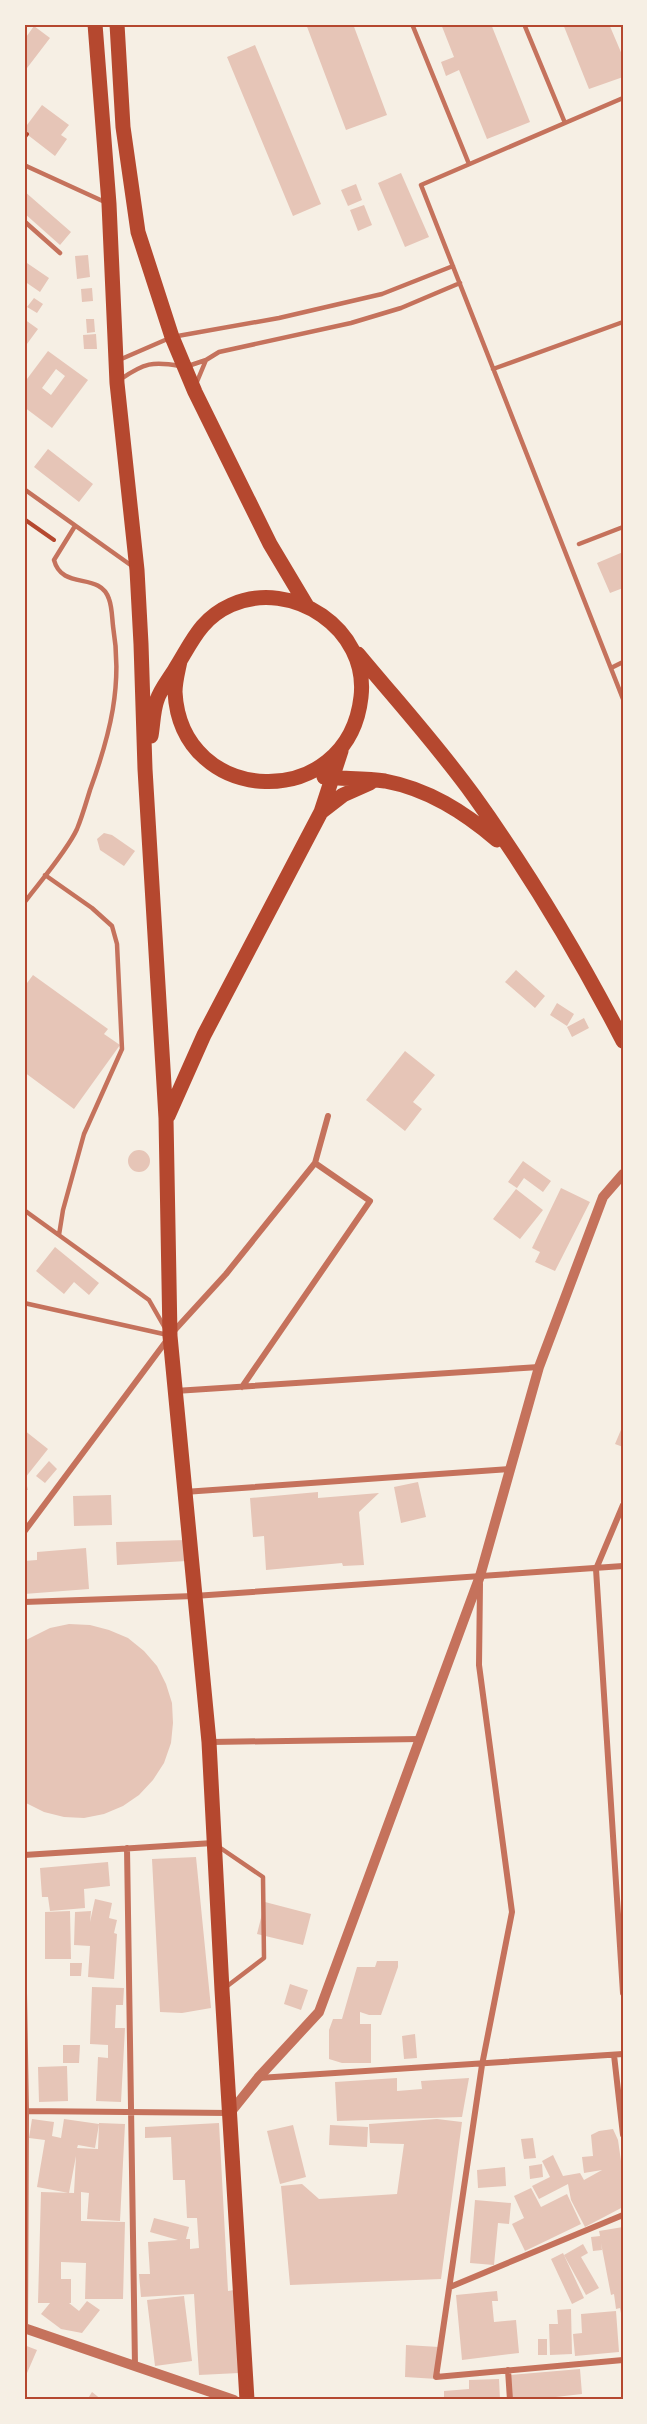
<svg xmlns="http://www.w3.org/2000/svg" width="647" height="2424" viewBox="0 0 647 2424" font-family="'Golos Text',sans-serif">
	<rect width="100%" height="100%" fill="#f6efe4"/>
	<path fill="#e6c5b7" fill-rule="evenodd" d="M 306,24 L 353,24 L 387,115 L 346,130 Z
		M 441,24 L 491,24 L 530,122 L 487,139 L 459,70 L 446,76 L 441,62 L 454,57 Z
		M 563,24 L 609,24 L 623,57 L 623,77 L 589,89 Z
		M 34,26 L 50,38 L 24,72 L 24,40 Z
		M 255,45 L 321,204 L 293,216 L 227,57 Z
		M 42,105 L 69,125 L 61,135 L 67,139 L 55,156 L 24,132 L 24,129 Z
		M 401,173 L 429,237 L 405,247 L 378,183 Z
		M 356,184 L 362,200 L 348,206 L 341,190 Z
		M 24,191 L 71,232 L 60,245 L 24,213 Z
		M 364,205 L 372,225 L 358,231 L 350,210 Z
		M 88,255 L 90,277 L 77,279 L 75,256 Z
		M 24,261 L 49,278 L 40,292 L 24,281 Z
		M 92,288 L 93,301 L 82,302 L 81,289 Z
		M 34,298 L 43,304 L 37,313 L 27,307 Z
		M 24,319 L 38,329 L 24,348 Z
		M 86,319 L 94,319 L 95,332 L 87,333 Z
		M 96,334 L 97,349 L 84,349 L 83,335 Z
		M 48,351 L 88,380 L 52,428 L 24,407 L 24,383 ZM 56,369 L 65,376 L 51,395 L 42,388 Z
		M 48,449 L 93,484 L 79,502 L 34,467 Z
		M 623,552 L 623,588 L 610,593 L 597,563 Z
		M 104,833 L 112,835 L 135,851 L 124,866 L 100,850 L 97,839 Z
		M 516,970 L 545,996 L 535,1008 L 505,982 Z
		M 33,975 L 108,1029 L 104,1034 L 120,1045 L 74,1109 L 24,1072 L 24,987 Z
		M 557,1003 L 574,1014 L 567,1026 L 550,1015 Z
		M 584,1018 L 589,1028 L 572,1037 L 567,1027 Z
		M 405,1051 L 435,1075 L 413,1102 L 422,1109 L 405,1131 L 366,1100 Z
		M128 1161a11 11 0 1 1 22 0a11 11 0 1 1-22 0Z
		M 523,1161 L 551,1181 L 543,1192 L 524,1178 L 517,1188 L 508,1182 Z
		M 561,1188 L 590,1202 L 555,1271 L 535,1262 L 540,1252 L 532,1248 Z
		M 516,1189 L 543,1210 L 520,1239 L 493,1219 Z
		M 55,1247 L 99,1283 L 89,1295 L 74,1282 L 64,1294 L 36,1271 Z
		M 623,1425 L 623,1447 L 615,1444 Z
		M 24,1430 L 48,1449 L 25,1478 L 28,1490 L 24,1490 Z
		M 49,1461 L 57,1469 L 45,1483 L 36,1476 Z
		M 418,1482 L 426,1517 L 401,1523 L 394,1487 Z
		M 318,1492 L 318,1498 L 379,1493 L 359,1512 L 364,1565 L 343,1566 L 342,1563 L 266,1570 L 264,1536 L 253,1537 L 250,1498 Z
		M 111,1495 L 112,1525 L 74,1526 L 73,1496 Z
		M 186,1540 L 187,1561 L 117,1565 L 116,1542 Z
		M 86,1548 L 89,1589 L 24,1594 L 24,1561 L 37,1560 L 37,1552 Z
		M 69,1624 L 90,1625 L 109,1630 L 128,1638 L 144,1651 L 157,1666 L 166,1684 L 172,1703 L 173,1723 L 171,1743 L 164,1763 L 153,1780 L 139,1795 L 123,1806 L 104,1814 L 84,1818 L 64,1817 L 44,1812 L 24,1802 L 24,1641 L 50,1628 Z
		M 196,1857 L 211,2008 L 182,2013 L 160,2012 L 152,1859 Z
		M 108,1862 L 110,1886 L 84,1889 L 85,1908 L 50,1911 L 48,1897 L 42,1897 L 40,1868 Z
		M 95,1899 L 112,1903 L 109,1918 L 117,1920 L 114,1933 L 117,1934 L 114,1979 L 88,1977 L 90,1946 L 74,1945 L 75,1912 L 91,1911 L 90,1922 Z
		M 265,1902 L 311,1914 L 303,1945 L 257,1934 Z
		M 70,1911 L 71,1959 L 45,1959 L 45,1912 Z
		M 377,1961 L 398,1961 L 398,1967 L 381,2015 L 369,2015 L 360,2012 L 360,2024 L 371,2024 L 371,2063 L 342,2063 L 329,2059 L 329,2030 L 333,2019 L 342,2019 L 357,1967 L 375,1967 Z
		M 70,1963 L 82,1963 L 81,1976 L 70,1976 Z
		M 290,1984 L 308,1990 L 301,2010 L 284,2004 Z
		M 92,1987 L 124,1988 L 123,2005 L 116,2005 L 115,2028 L 125,2028 L 121,2102 L 96,2101 L 98,2057 L 108,2058 L 108,2045 L 90,2044 Z
		M 415,2034 L 417,2058 L 404,2059 L 402,2036 Z
		M 63,2045 L 80,2045 L 79,2063 L 63,2063 Z
		M 67,2066 L 68,2101 L 39,2102 L 38,2067 Z
		M 397,2078 L 397,2091 L 422,2089 L 421,2081 L 469,2078 L 462,2117 L 337,2121 L 335,2082 Z
		M 32,2119 L 54,2122 L 52,2136 L 61,2138 L 64,2119 L 99,2124 L 95,2148 L 78,2145 L 77,2148 L 98,2149 L 99,2123 L 125,2124 L 120,2221 L 87,2219 L 89,2193 L 81,2192 L 81,2221 L 125,2222 L 123,2299 L 85,2299 L 86,2263 L 61,2262 L 61,2279 L 71,2279 L 71,2303 L 69,2303 L 79,2311 L 87,2301 L 100,2310 L 82,2333 L 61,2329 L 41,2314 L 50,2303 L 38,2303 L 41,2192 L 74,2193 L 76,2156 L 69,2193 L 37,2187 L 45,2140 L 29,2138 Z
		M 437,2119 L 462,2122 L 441,2279 L 290,2285 L 281,2186 L 302,2184 L 319,2199 L 397,2194 L 404,2144 L 370,2143 L 369,2124 Z
		M 219,2123 L 228,2291 L 234,2290 L 239,2373 L 199,2375 L 194,2294 L 141,2297 L 139,2274 L 150,2274 L 148,2242 L 178,2240 L 150,2232 L 154,2218 L 189,2227 L 186,2239 L 190,2239 L 190,2249 L 199,2248 L 197,2218 L 187,2218 L 185,2180 L 173,2180 L 171,2137 L 145,2138 L 145,2127 Z
		M 293,2125 L 306,2177 L 280,2184 L 267,2131 Z
		M 330,2125 L 368,2127 L 367,2147 L 329,2145 Z
		M 613,2129 L 618,2140 L 623,2175 L 623,2207 L 585,2227 L 571,2200 L 568,2184 L 539,2199 L 532,2186 L 550,2177 L 542,2161 L 553,2155 L 563,2176 L 580,2173 L 584,2180 L 602,2170 L 584,2173 L 582,2157 L 593,2156 L 591,2135 L 599,2131 Z
		M 533,2138 L 536,2158 L 524,2159 L 521,2139 Z
		M 542,2164 L 543,2177 L 530,2179 L 529,2166 Z
		M 505,2167 L 506,2186 L 478,2188 L 477,2170 Z
		M 531,2188 L 541,2207 L 567,2194 L 581,2224 L 525,2251 L 512,2224 L 524,2218 L 514,2196 Z
		M 475,2200 L 511,2203 L 509,2224 L 498,2223 L 494,2265 L 470,2263 Z
		M 623,2227 L 623,2319 L 622,2319 L 620,2308 L 616,2309 L 614,2294 L 611,2295 L 601,2243 L 602,2250 L 593,2251 L 591,2237 L 600,2236 L 599,2231 Z
		M 583,2244 L 588,2253 L 581,2257 L 599,2288 L 586,2295 L 564,2255 Z
		M 563,2253 L 584,2298 L 572,2304 L 551,2259 Z
		M 497,2291 L 498,2301 L 492,2301 L 494,2322 L 516,2320 L 519,2353 L 462,2360 L 456,2295 Z
		M 184,2296 L 192,2361 L 155,2366 L 147,2300 Z
		M 571,2309 L 572,2354 L 550,2355 L 549,2324 L 558,2324 L 557,2310 Z
		M 616,2311 L 619,2352 L 575,2356 L 573,2334 L 582,2333 L 581,2314 Z
		M 538,2339 L 547,2339 L 547,2355 L 538,2355 Z
		M 24,2345 L 37,2350 L 24,2380 Z
		M 406,2345 L 439,2347 L 437,2379 L 405,2377 Z
		M 580,2369 L 582,2394 L 547,2398 L 547,2400 L 512,2400 L 510,2375 Z
		M 499,2379 L 500,2400 L 444,2400 L 444,2391 L 469,2389 L 469,2380 Z
		M 92,2392 L 102,2400 L 87,2400 Z"/>
	<g fill="none" stroke-linecap="round" stroke-linejoin="round">
		<path stroke="#b5482f" stroke-width="4" d="M 24,138 L 27,134
			M 24,519 L 54,540"/>
		<path stroke="#c5725c" stroke-width="4.5" d="M 412,24 L 469,164
			M 524,24 L 565,123
			M 623,98 L 421,185 L 623,699
			M 24,165 L 107,203
			M 24,221 L 60,253
			M 119,360 L 172,337 L 279,318 L 382,294 L 453,266
			M 188,366 L 206,360
			M 493,369 L 623,322
			M 121,379 C 144,363 153,361 180,366
			M 196,384 L 206,360 L 219,352 L 351,323 L 401,308 L 460,283
			M 24,489 L 132,566
			M 579,544 L 623,527
			M 611,668 L 623,662
			M 45,875 L 92,908 L 112,926 L 117,944 L 122,1049 L 84,1134 L 63,1210 L 59,1235
			M 24,903 C 39,883 67,851 77,829 C 82,817 86,803 90,790 C 110,735 123,685 113,626 C 112,617 112,607 109,599 C 100,571 62,591 54,560 L 75,526
			M 24,1210 L 149,1300 L 165,1328
			M 24,1303 L 168,1335
			M 219,1847 L 263,1877 L 264,1958 L 226,1987"/>
		<path stroke="#c5725c" stroke-width="6" d="M 173,1332 L 226,1274 L 315,1163 L 328,1116
			M 242,1387 L 370,1201 L 315,1163
			M 175,1391 L 539,1367
			M 184,1492 L 510,1469
			M 623,1505 L 596,1569 L 623,1993
			M 24,1532 L 167,1340
			M 480,1584 L 479,1665 L 512,1912 L 482,2065 L 436,2377 L 623,2360
			M 24,1602 L 194,1596 L 623,1566
			M 211,1742 L 420,1739
			M 127,1848 L 135,2366
			M 24,1855 L 213,1843
			M 24,1993 L 26,2111 L 25,2328
			M 614,2055 L 623,2135
			M 259,2078 L 623,2054
			M 24,2111 L 229,2113
			M 450,2287 L 623,2215
			M 508,2370 L 510,2400"/>
		<path stroke="#c5725c" stroke-width="10" d="M 230,2113 L 258,2078 L 319,2012 L 480,1576 L 539,1367 L 603,1197 L 623,1174
			M 24,2328 L 234,2400"/>
		<path stroke="#b5482f" stroke-width="15" d="M 95,24 L 109,204 L 117,383 L 137,570 L 141,644 L 145,769 L 166,1118 L 170,1336 L 209,1742 L 222,1990 L 247,2400
			M 117,24 L 123,127 L 138,232 L 172,337 L 195,392 L 270,544 L 307,606
			M 358,654 C 397,701 438,746 474,796 C 530,874 579,956 623,1041
			M 151,736 C 153,725 153,711 157,700 C 160,690 169,679 175,669 C 192,642 200,619 231,605 C 292,578 369,629 361,697 C 348,813 181,808 175,692 C 175,682 178,671 180,661
			M 324,777 C 344,779 365,778 385,781 C 428,789 464,812 497,840
			M 321,812 L 343,795 L 370,783
			M 168,1116 L 204,1035 L 321,812 L 341,751"/>
	</g>
	<rect width="647" height="2424" fill="none" stroke="#f6efe4" stroke-width="51"/>
	<rect x="26" y="26" width="596" height="2372" fill="none" stroke="#b5482f" stroke-width="2"/>
</svg>
